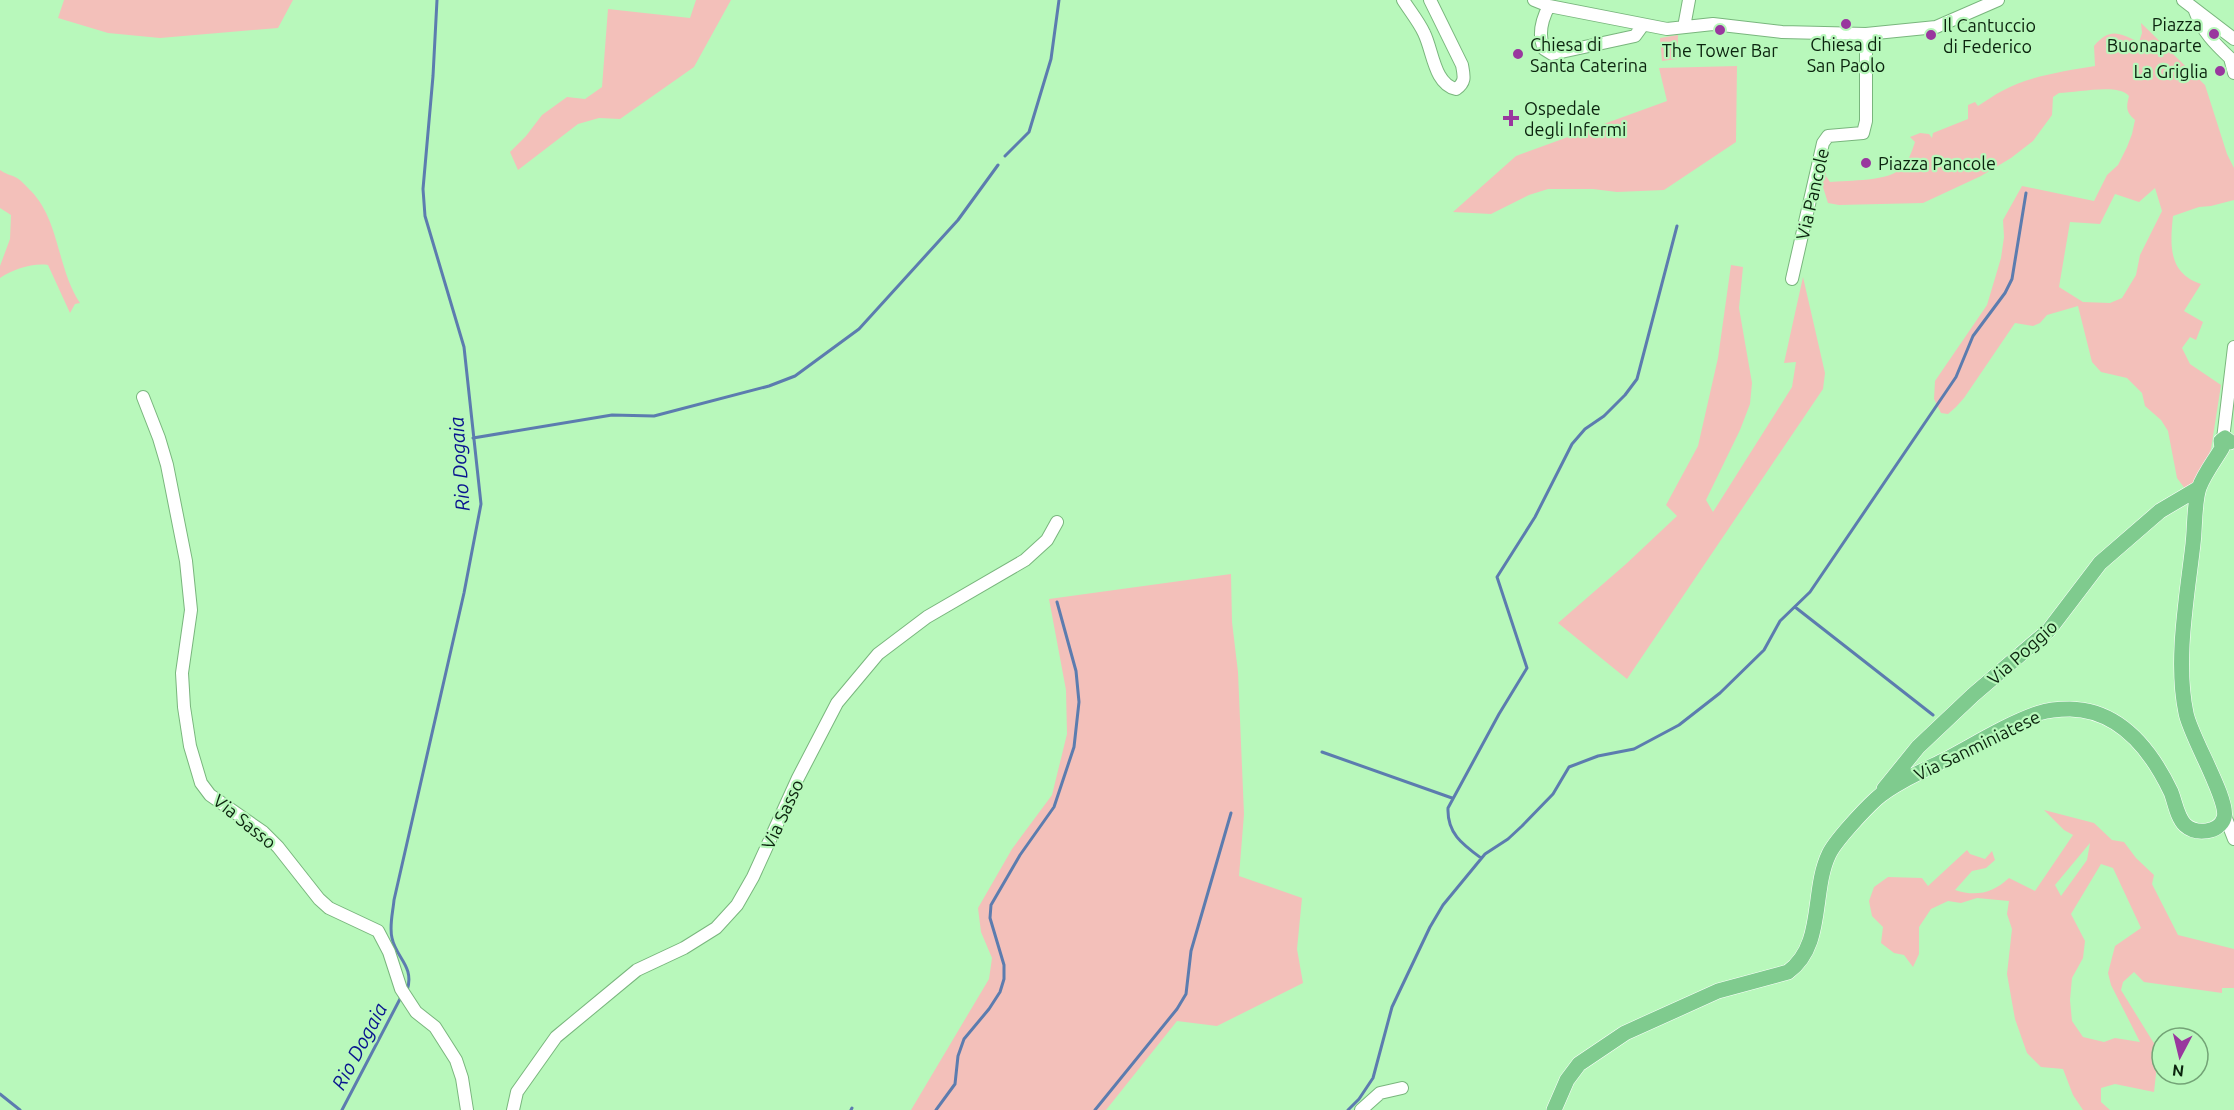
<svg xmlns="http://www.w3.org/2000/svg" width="2234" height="1110" viewBox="0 0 2234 1110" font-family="Ubuntu,sans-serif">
	<rect width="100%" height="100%" fill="#b8f8bb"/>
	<path fill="#f3c0ba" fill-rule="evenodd" d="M 64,0 L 293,0 L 278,28 L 160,38 L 108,33 L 58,18 Z
		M 696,0 L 731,0 L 694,67 L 620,119 L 599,118 L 578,124 L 518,170 L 510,152 L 526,136 L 542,115 L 567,97 L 585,99 L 602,87 L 608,9 L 690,18 Z
		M 2141,23 L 2205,85 L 2227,154 L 2234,168 L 2234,200 L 2211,206 L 2199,207 L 2173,216 C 2170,245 2168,273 2201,284 L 2184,311 L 2203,322 L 2196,340 L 2190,337 L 2182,348 L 2190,364 L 2221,385 L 2211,449 L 2201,475 L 2186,490 L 2177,478 L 2168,431 L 2161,420 L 2145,406 L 2142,393 L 2127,378 L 2101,372 L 2092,362 L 2078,306 L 2047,315 L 2040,323 L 2033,326 L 2015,323 L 1964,398 L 1956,407 L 1948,414 L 1941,413 L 1934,399 L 1935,381 L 1987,305 L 2001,258 L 2004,237 L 2003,220 L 2022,186 L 2094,201 L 2107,175 L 2118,165 L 2127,147 L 2132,134 L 2135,120 C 2126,112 2126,108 2129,96 C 2118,83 2077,93 2059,93 L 2053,97 L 2052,115 L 2033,141 L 2011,158 L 1981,176 L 1923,203 L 1839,205 L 1828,203 L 1822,184 L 1826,167 L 1826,176 L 1830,182 C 1848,180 1890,182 1903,167 C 1909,160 1912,151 1915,142 L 1910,137 L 1920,133 L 1929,134 L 1932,138 L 1933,133 L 1968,119 L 1968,105 L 1975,102 L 1978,106 C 1986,101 1994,95 2002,91 C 2029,76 2065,71 2095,66 L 2094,46 C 2110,27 2119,33 2139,42 L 2142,33 ZM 2155,188 L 2162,211 L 2140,255 L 2136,275 L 2122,298 L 2110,303 L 2083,302 L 2059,287 L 2070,222 L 2100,224 L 2115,194 L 2139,202 Z
		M 1678,35 L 1677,59 L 1662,61 L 1660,38 Z
		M 1737,66 L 1736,142 L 1664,190 L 1617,192 L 1593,189 L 1548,189 L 1529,195 L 1491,214 L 1453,212 L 1516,156 L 1667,101 L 1659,68 Z
		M 0,170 C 5,174 12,175 17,178 C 22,181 27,187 31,191 C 60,221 57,269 80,303 L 75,304 L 70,313 L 48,265 C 32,263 14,269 0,278 L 0,266 L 10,239 L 11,215 L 0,208 Z
		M 1731,265 L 1743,267 L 1739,308 L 1752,383 L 1750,404 L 1740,430 L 1706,500 L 1713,512 L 1792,387 L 1796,362 L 1784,363 L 1803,277 L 1825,373 L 1823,389 L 1627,679 L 1558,623 L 1626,564 L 1677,516 L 1666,505 L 1698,446 L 1718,358 Z
		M 1231,574 L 1232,622 L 1238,672 L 1244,814 L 1239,876 L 1302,898 L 1297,949 L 1303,983 L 1217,1026 L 1177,1021 L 1106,1110 L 911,1110 L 989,979 L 992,958 L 981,932 L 978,908 L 1012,849 L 1052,795 L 1067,734 L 1066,690 L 1049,599 Z
		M 2044,810 L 2094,823 L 2112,840 L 2124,842 L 2136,858 L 2154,875 L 2152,884 L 2178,935 L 2234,949 L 2234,988 L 2222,988 L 2222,993 L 2144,982 L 2134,972 L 2123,982 L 2121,990 L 2155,1045 L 2156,1074 L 2154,1092 L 2115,1084 L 2101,1088 L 2101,1102 L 2110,1110 L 2083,1110 L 2073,1095 L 2063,1069 L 2041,1067 L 2027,1053 L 2015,1019 L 2007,974 L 2012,929 L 2007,914 L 2009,901 L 1977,898 L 1961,903 L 1948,901 L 1931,909 L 1919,927 L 1919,954 L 1913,967 L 1904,955 L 1894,953 L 1881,943 L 1883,927 L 1872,916 L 1869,901 L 1874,887 L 1888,877 L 1922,878 L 1928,886 L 1967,850 L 1970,854 L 1985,859 L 1992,851 L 1995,860 L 1986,868 L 1972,871 L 1955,890 C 1976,897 1993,893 2009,878 L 2035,891 L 2073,835 L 2064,830 ZM 2090,843 L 2087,860 L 2061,896 L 2055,885 ZM 2101,864 L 2113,868 L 2141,928 L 2115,946 L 2108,973 L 2111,985 L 2140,1042 L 2115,1038 L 2104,1042 L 2083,1037 L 2072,1021 L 2070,1000 L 2072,978 L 2083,958 L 2085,941 L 2071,914 Z"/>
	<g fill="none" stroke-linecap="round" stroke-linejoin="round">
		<path stroke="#5c7caf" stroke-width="3" d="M 1005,156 L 1029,132 L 1051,59 L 1059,0
			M 473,438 L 612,415 L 654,416 L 769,386 L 795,376 L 859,329 L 958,220 L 998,165
			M 1795,607 L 1933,715
			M 1322,752 L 1452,798
			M 1481,858 C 1462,844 1447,833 1448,808 L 1499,714 L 1527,668 L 1497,577 L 1535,517 L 1572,444 L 1585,429 L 1604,416 L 1625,395 L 1637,379 L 1677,226
			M 407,991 C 415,966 396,958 392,938 C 389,926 393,912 394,900 L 464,593 L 481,504 L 464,347 L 425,216 L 423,189 L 433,76 L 437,0
			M 0,1094 L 20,1110
			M 342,1110 L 401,997
			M 851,1110 L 852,1108
			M 936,1110 L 955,1084 L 958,1056 L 964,1039 L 989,1009 L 1000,992 L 1004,979 L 1004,965 L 990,918 L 991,905 L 1020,855 L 1054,807 L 1074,747 L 1079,702 L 1076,671 L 1057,602
			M 1095,1110 L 1177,1009 L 1186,994 L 1191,951 L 1231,813
			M 1348,1110 L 1359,1099 L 1373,1078 L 1392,1007 L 1430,927 L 1443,905 L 1485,854 L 1508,839 L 1522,826 L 1553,794 L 1569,767 L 1598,756 L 1634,749 L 1679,725 L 1720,693 L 1764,650 L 1780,621 L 1810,592 L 1956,377 L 1973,336 L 2005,293 L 2012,279 L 2026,193"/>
		<g stroke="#79b67d" stroke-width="14">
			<path id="minor" d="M 1403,0 C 1410,11 1419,22 1424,33 C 1433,51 1434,84 1456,89 C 1466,82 1464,76 1462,65 L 1430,0
				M 1534,0 L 1549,6 L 1667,29 L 1713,24 L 1782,32 L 1866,34 L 1936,27 L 1998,0
				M 2183,0 L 2234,39
				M 1549,6 C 1542,19 1538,35 1544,49 L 1552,54 L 1635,36 L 1643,25
				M 2195,11 C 2202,31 2215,44 2230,58
				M 1684,27 L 1689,0
				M 2230,58 L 2234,73
				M 1792,279 L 1823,143 L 1828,136 L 1863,133 L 1866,121 L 1866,34
				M 143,397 L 159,438 L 167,465 L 186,561 L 191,610 L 182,673 L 184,707 L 190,746 L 201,783 L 210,795 L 263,832 L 278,847 L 319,899 L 329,908 L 378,931 L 389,952 L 401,989 L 416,1012 L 435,1027 L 456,1060 L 462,1078 L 467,1110
				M 2223,439 L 2234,347
				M 2225,816 L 2234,839
				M 513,1110 L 517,1092 L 556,1037 L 637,970 L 684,948 L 716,928 L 737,905 L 753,877 L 798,778 L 837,703 L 878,654 L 927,617 L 1025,560 L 1047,540 L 1057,522
				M 1361,1110 L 1380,1093 L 1402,1088"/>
		</g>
		<g stroke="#fff" stroke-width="16">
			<path id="major" d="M 1884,789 L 1918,747 L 1973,695 L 2049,630 L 2100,563 L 2160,511 L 2199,488
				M 1554,1110 L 1567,1080 L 1579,1064 L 1625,1033 L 1718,991 L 1788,972 C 1825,945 1811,891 1829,854 C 1835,841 1864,810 1876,799 C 1894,783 1925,770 1947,759 C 1977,743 2007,724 2039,713 C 2048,710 2060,709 2070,709 C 2120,710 2151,750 2171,792 C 2175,802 2177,817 2185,825 C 2196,835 2219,833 2224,818 C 2230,801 2190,736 2186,713 C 2175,661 2187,597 2193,544 C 2195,528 2194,503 2199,488 C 2204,474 2215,460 2222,448 L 2221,441 L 2225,438 L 2230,442"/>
		</g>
		<use href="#minor" stroke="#fff" stroke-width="12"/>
		<use href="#major" stroke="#7fcb8e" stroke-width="15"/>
	</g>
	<g fill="#99379e" stroke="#b8f8bb" stroke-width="2">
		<circle cx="1846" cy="24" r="6"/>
		<circle cx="1720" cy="30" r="6"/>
		<circle cx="2214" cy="34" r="6"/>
		<circle cx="1931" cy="35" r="6"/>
		<circle cx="1518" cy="54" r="6"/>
		<circle cx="2220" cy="71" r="6"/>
		<path d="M1508 109h6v6h6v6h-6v6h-6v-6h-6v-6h6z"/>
		<circle cx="1866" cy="163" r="6"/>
	</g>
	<g text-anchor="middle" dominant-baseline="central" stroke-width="4.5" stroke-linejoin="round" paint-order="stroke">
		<g font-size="18" fill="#0b240e" stroke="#b8f8bb" text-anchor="start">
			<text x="2202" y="24" text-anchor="end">Piazza<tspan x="2202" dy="21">Buonaparte</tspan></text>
			<text x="1943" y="25">Il Cantuccio<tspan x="1943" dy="21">di Federico</tspan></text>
			<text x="1530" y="44">Chiesa di<tspan x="1530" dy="21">Santa Caterina</tspan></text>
			<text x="1846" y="44" text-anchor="middle">Chiesa di<tspan x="1846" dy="21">San Paolo</tspan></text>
			<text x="1720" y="50" text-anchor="middle">The Tower Bar</text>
			<text x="2208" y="71" text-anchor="end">La Griglia</text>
			<text x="1524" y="108">Ospedale<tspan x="1524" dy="21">degli Infermi</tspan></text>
			<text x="1878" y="163">Piazza Pancole</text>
		</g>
		<g font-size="18" fill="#0b240e" stroke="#b8f8bb">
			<text transform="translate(1812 194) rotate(-77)">Via Pancole</text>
			<text transform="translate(2022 652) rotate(-42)">Via Poggio</text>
			<text transform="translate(1977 745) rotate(-26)">Via Sanminiatese</text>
			<text transform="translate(782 814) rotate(-65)">Via Sasso</text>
			<text transform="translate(245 821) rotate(39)">Via Sasso</text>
		</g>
		<g font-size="20" font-style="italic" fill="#09158f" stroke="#b8f8bb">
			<text transform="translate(459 464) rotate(-94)">Rio Dogaia</text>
			<text transform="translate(359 1046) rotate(-62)">Rio Dogaia</text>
		</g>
	</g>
	<g transform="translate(2180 1056) rotate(187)"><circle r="28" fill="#b8f8bb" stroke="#73a376" stroke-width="1.5"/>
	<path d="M0-4.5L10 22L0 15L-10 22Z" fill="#99379e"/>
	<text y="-9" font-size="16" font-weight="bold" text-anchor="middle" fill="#0b240e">N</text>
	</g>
</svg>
